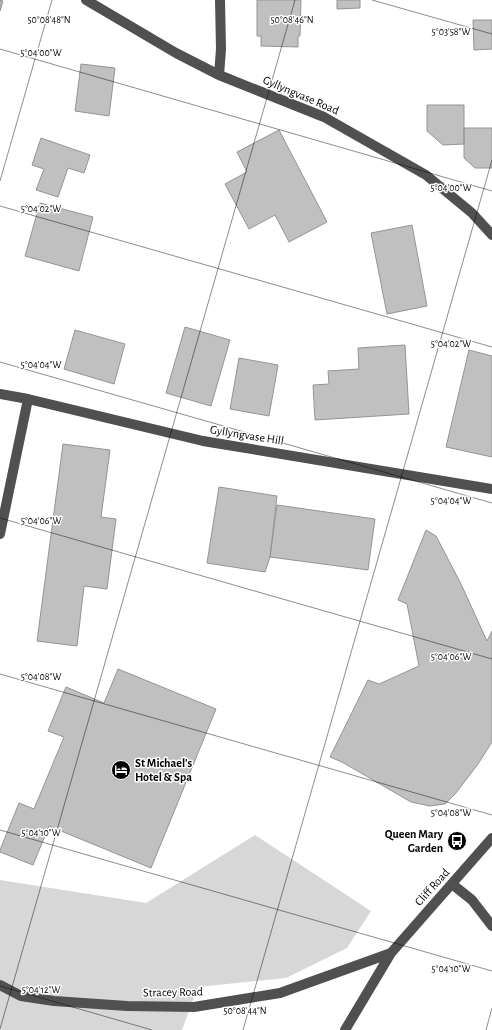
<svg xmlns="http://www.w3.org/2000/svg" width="492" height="1030" viewBox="0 0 492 1030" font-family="'Alegreya Sans',sans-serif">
	<rect width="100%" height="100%" fill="#fff"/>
	<path fill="#d7d7d7" d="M 255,835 L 371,911 L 347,948 L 286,978 L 198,987 L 182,1030 L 0,1030 L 0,880 L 146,903 Z"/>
	<path fill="#c0c0c0" stroke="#949494" d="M 0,0 L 3,1 L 0,11 Z
		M 257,0 L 301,0 L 300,36 L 298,36 L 298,47 L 261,46 L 261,36 L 257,36 Z
		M 337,0 L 360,0 L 360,8 L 337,9 Z
		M 473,20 L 492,20 L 492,49 L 474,50 Z
		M 81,64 L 115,68 L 109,116 L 75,111 Z
		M 427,105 L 464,105 L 464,144 L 443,145 L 427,131 Z
		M 464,128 L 492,128 L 492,168 L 475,168 L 464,158 Z
		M 279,130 L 327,222 L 289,242 L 275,215 L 249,229 L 225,184 L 247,172 L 237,152 Z
		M 41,138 L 90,155 L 84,173 L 68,168 L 58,197 L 36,190 L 44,169 L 32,165 Z
		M 40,203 L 93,217 L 79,271 L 25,256 Z
		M 412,225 L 427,306 L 387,314 L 371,233 Z
		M 185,327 L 230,340 L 211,406 L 166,393 Z
		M 75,330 L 125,344 L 114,384 L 64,369 Z
		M 405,345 L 409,414 L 315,420 L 313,385 L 329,384 L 328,371 L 359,369 L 358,348 Z
		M 469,350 L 492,356 L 492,457 L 446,447 Z
		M 239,358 L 278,365 L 269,416 L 230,409 Z
		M 63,444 L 110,450 L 101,517 L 116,519 L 107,589 L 84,586 L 77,646 L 37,641 Z
		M 219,487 L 277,496 L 270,557 L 265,572 L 207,563 Z
		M 277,505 L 375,519 L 368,570 L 270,557 Z
		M 426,530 L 436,536 L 461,584 L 487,641 L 492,631 L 492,742 L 478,764 L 456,793 L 445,804 L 430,806 L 411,802 L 342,762 L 330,757 L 368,680 L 379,684 L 419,666 L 407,604 L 398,600 Z
		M 118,669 L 216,709 L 151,868 L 49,826 L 33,865 L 0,852 L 0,850 L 19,803 L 34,809 L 64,737 L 48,731 L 66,687 L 104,703 Z"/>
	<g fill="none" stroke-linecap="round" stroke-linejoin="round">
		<path stroke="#505050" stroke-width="10" d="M 86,0 L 176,53 L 219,75 L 324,117 L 426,175 L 472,213 L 492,235
			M 219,75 L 221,49 L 220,0
			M 0,394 L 28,399 L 203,441 L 492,489
			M 0,534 L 28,399
			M 452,884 L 472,900 L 492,926
			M 0,985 L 21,996 L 54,1001 L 127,1006 L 194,1007 L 280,993 L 391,953
			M 345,1030 L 391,953 L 492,838"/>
	</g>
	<path fill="none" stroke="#000" stroke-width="1" stroke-opacity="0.45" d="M 372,0 L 492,34M 0,49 L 492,191M 0,181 L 52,0M 0,206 L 492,347M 0,362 L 492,503M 0,518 L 492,659M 0,674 L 492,815M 0,830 L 492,971M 0,986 L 152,1030M 0,1029 L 295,0M 243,1030 L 492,160M 486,1030 L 492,1008"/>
	<defs>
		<g id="hotel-disc" transform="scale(1)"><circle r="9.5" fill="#000" stroke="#fff"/><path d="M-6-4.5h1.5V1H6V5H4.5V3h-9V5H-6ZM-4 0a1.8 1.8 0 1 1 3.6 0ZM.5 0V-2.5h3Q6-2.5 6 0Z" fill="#fff"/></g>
		<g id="bus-disc" transform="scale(1)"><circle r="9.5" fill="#000" stroke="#fff"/><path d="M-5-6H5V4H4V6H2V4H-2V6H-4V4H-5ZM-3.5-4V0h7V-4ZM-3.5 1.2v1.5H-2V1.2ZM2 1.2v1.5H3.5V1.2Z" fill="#fff"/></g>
	</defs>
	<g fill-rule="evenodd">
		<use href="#hotel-disc" x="121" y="770"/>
		<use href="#bus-disc" x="457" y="841"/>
	</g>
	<g text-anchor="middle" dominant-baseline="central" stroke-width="3" stroke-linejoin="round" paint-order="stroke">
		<g font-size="12" fill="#000" stroke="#fff">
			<text transform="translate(301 95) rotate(23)">Gyllyngvase Road</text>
			<text transform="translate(247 435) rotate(9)">Gyllyngvase Hill</text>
			<text transform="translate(432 887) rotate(-48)">Cliff Road</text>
			<text transform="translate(173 992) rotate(-1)">Stracey Road</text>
		</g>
		<g font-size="12" font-weight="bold" fill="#000" stroke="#fff" text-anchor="start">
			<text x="135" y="763">St Michael's<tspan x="135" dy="14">Hotel &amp; Spa</tspan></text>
			<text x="443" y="834" text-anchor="end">Queen Mary<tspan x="443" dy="14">Garden</tspan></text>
		</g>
	</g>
	<g font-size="10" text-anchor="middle" fill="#000" stroke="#fff" stroke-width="3" stroke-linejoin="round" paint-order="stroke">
		<text x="49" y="23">50°08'48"N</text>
		<text x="292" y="23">50°08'46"N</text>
		<text x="451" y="35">5°03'58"W</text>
		<text x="41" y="56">5°04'00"W</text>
		<text x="451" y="191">5°04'00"W</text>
		<text x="41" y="212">5°04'02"W</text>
		<text x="451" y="347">5°04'02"W</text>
		<text x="41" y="368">5°04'04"W</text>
		<text x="451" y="504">5°04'04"W</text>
		<text x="41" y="524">5°04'06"W</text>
		<text x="451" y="660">5°04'06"W</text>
		<text x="41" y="680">5°04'08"W</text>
		<text x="451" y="816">5°04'08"W</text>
		<text x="41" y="836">5°04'10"W</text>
		<text x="451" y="972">5°04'10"W</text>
		<text x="41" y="993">5°04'12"W</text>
		<text x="245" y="1014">50°08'44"N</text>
	</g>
</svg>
